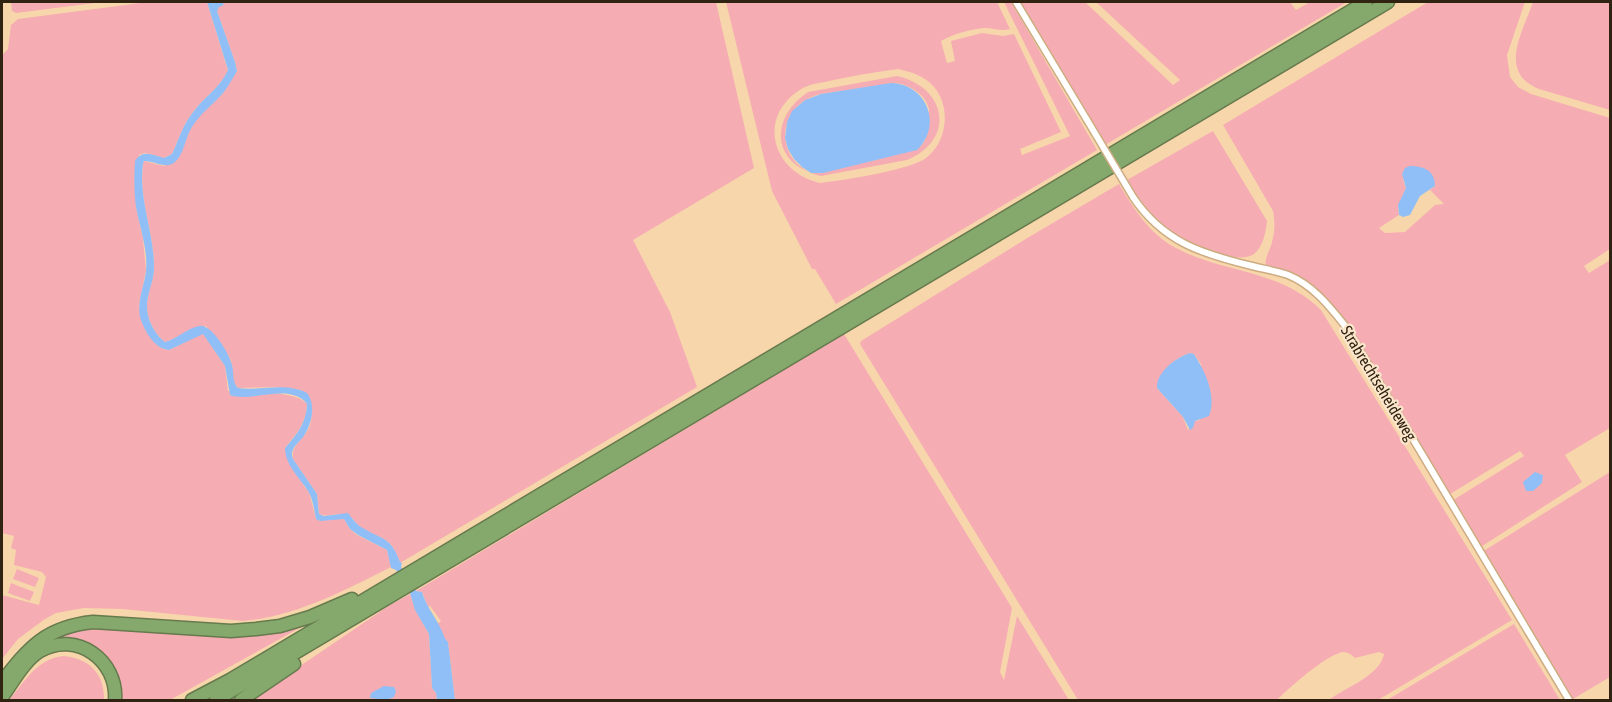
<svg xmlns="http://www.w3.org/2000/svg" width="1612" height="702" viewBox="0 0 1612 702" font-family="'Asap Condensed',sans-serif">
	<rect width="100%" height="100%" fill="#f8d6ab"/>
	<path fill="#f5adb3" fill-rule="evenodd" d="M 11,2 L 103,2 L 16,13 L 12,11 Z
		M 148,2 L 207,2 L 228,71 C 220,88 205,96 194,111 C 183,124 179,139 172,154 L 164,158 L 145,153 L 139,155 L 136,206 L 143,239 L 146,270 L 139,306 L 146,330 L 156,344 L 163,349 L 169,350 L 203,333 L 225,366 L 228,391 C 246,392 297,390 307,404 C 306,424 297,433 285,448 L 304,486 L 309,492 L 316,519 L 344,519 L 350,529 L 357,535 L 387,550 L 391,567 C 346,590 294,617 243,621 L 122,609 L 84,608 L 56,613 L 45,619 L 18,639 L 2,659 L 2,595 L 39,605 L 46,577 L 42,572 L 14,565 L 16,550 L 11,548 L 14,536 L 2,533 L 2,55 L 8,49 L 11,25 L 18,19 Z
		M 222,2 L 716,2 L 754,168 L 633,240 L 670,312 L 697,387 L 400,563 C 391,535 382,541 360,527 C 355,523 353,517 346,515 C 337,512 328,518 319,514 L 317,494 L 293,459 C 290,445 306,438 310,425 C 312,419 312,411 312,405 L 301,390 L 276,387 L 238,388 L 234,383 L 231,361 L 206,326 L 165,342 C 157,336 150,325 148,315 C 144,299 153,285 154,270 C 155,234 138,200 143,164 L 144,161 L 164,166 L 182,149 L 190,129 L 198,117 L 223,93 L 237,71 L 235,62 L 217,11 L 219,6 L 224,5 Z
		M 726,2 L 997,2 L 1010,29 C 1001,32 994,28 985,28 C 971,29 953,34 941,41 L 947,63 L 955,61 L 951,41 L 982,33 L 1003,36 L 1014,34 L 1061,132 L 1020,149 L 1022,155 L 1070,136 L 1004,2 L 1011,2 L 1097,150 L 836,304 L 815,269 L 812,269 L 772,191 ZM 898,69 C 911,72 925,76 934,87 C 952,108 947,145 923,160 C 903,171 845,180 820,183 C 771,172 756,115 803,88 C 810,84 821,83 829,81 C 852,76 875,72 898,69 Z
		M 1019,2 L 1085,2 L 1173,85 L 1180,80 L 1096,2 L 1290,2 L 1296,10 L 1310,2 L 1347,2 L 1105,145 Z
		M 1428,2 L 1525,2 L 1507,55 L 1510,77 L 1518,87 L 1531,94 L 1610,118 L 1610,249 L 1584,266 L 1589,273 L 1610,260 L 1610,428 L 1565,455 L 1582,482 L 1479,548 L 1450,502 L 1524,456 L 1520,451 L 1447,496 L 1342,323 L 1311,290 L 1266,267 C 1264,258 1270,251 1272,242 C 1275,231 1275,222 1273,211 L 1223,125 ZM 1403,180 L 1435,186 L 1430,190 L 1444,204 L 1435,205 L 1405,232 L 1385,233 L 1379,228 L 1399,215 L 1398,208 L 1406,188 Z
		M 1533,2 L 1610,2 L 1610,110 L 1539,89 C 1497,72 1523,32 1533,2 Z
		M 897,76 C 947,87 956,140 907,160 L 821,176 C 772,165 768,119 808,92 ZM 896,83 C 909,85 926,94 929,109 C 929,113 928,119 928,124 C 927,133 927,139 921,146 L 811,173 C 772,155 779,103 821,94 Z
		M 1213,131 L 1267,221 C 1266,232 1263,247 1254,254 C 1232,269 1169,233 1153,218 C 1142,208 1135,193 1127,180 Z
		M 1119,184 C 1133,207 1146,229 1169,244 C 1218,274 1278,267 1321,310 L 1512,620 L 1378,700 L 1329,700 C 1344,688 1380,676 1384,654 L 1379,652 L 1355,658 C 1352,655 1348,652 1343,652 C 1327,654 1289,688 1277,700 L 1078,700 L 860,344 L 861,341 L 1029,237 ZM 1190,353 L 1194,354 L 1201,364 L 1200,420 L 1195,421 L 1188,430 L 1183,417 L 1157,388 C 1160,371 1174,358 1190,353 Z
		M 844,334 L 1012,608 L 1000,672 L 1004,680 L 1017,616 L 1069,700 L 455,700 L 448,642 L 444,638 L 437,624 L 441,621 L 430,606 L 428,607 L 422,592 L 416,591 Z
		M 1610,472 L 1610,677 L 1573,699 L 1570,699 L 1482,552 Z
		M 17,569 L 39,578 L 35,587 L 13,579 Z
		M 11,583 L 34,592 L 30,601 L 8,593 Z
		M 410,594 L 415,609 L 429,634 L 432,688 L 436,693 L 437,700 L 250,700 L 387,607 Z
		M 323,615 L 170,700 L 116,700 L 92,648 L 33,647 L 81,626 L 228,633 Z
		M 1514,624 L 1560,700 L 1387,700 Z
		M 63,656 C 89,658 105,674 104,700 L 9,700 C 25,681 37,659 63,656 Z"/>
	<path fill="#90bff7" d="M 207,2 L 222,2 L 224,5 L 219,7 L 217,11 L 235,62 L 237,71 C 233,78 229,85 224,92 C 214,104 201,112 192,127 C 185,137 184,158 172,164 C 163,168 154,161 144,161 L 143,164 C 138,200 155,234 154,270 C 153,286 144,299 148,315 C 150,325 157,336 165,342 C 177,339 187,328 199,326 C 211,323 228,352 231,362 C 235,371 231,381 238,388 C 261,391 285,382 307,393 C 316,404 312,423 305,434 C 302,440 295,444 293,450 C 291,453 292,456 293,459 L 317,494 L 319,514 L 324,516 L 348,513 C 352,518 356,524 361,527 C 383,540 391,537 400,562 L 402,563 L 401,567 L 416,591 L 422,592 C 426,606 435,616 441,629 C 444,634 443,637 448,642 L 455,700 L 437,700 L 436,693 L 432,688 L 429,634 L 415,610 L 410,593 L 396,570 L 391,568 L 387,550 L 358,535 L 350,529 L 344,519 L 320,521 L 316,519 C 314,510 313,499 308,491 C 300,478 285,465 285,448 C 297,434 306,424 307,404 C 290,382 251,403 230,395 L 225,366 L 203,334 L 169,350 C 154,349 144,330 140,317 C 137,300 144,287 146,271 C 148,250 140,228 136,207 C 134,193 134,176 135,161 C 143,149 152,155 164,158 L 172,154 C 179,139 183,124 194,111 C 205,96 220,88 228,70 Z
		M 891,83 C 927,84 943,125 917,150 L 823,173 L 811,173 L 802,167 L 794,159 L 788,149 L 785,138 L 787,122 L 792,111 L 805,100 L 821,94 Z
		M 1410,166 C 1423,166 1435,170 1435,186 L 1420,196 L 1410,215 L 1403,217 L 1399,215 L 1398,205 L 1406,188 L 1402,174 L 1405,168 Z
		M 1190,353 L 1194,354 C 1205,371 1217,396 1209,416 L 1195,421 L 1193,428 L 1190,430 L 1183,417 L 1157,388 C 1156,372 1177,357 1190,353 Z
		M 1535,472 L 1543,475 L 1542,483 L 1533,491 L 1526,491 L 1523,482 Z
		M 384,686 L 394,687 L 396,691 L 394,697 L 386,700 L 370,698 L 371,693 Z"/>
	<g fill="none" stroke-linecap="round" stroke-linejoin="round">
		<g stroke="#cdac82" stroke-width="9">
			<path id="minor" d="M 1016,2 L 1087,120
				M 1133,197 C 1163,242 1202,254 1252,266 C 1264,269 1277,271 1288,275 C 1313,285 1330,307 1346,327 L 1569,700"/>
		</g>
		<g stroke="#677a4d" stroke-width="15">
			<path id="motorway" d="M 2,682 C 29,647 46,627 93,622 L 231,631 L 256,629 L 280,626 L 310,617 L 352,599
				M 2,697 C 13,682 24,661 40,651 C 77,630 118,661 115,700
				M 192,700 L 230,680 L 1366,2
				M 216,700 L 1388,2
				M 241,700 L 294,664"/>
		</g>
		<use href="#minor" stroke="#fff" stroke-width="6"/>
		<use href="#motorway" stroke="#85a96d" stroke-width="12"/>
		<g stroke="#cdac82" stroke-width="9" stroke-linecap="butt">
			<path id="minor-bridge" d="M 1087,120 L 1133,197"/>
		</g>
		<use href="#minor-bridge" stroke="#fff" stroke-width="6"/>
	</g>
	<g text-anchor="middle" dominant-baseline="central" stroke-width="4.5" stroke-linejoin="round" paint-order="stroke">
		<g font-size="16" fill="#302312" stroke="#fbe6cc">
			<text transform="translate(1379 383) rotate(59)">Strabrechtseheideweg</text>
		</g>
	</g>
	<rect width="1612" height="702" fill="none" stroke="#302312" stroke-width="6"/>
</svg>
